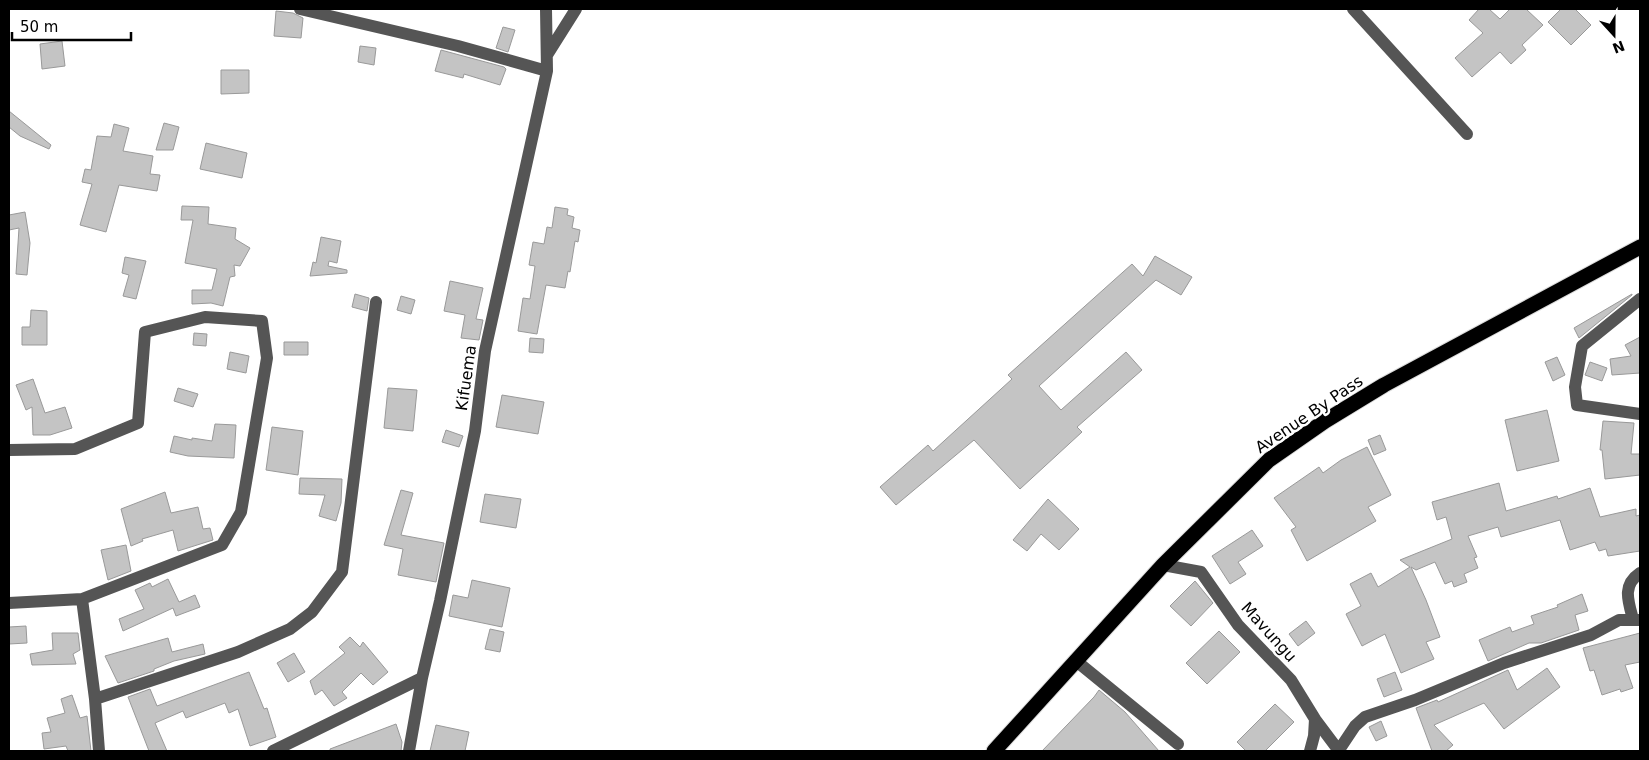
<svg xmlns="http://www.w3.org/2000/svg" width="1649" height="760" viewBox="0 0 1649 760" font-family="'DejaVu Sans',sans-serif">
	<rect width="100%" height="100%" fill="#fff"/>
	<path fill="#c4c4c4" stroke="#999" d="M 1479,9 L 1489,9 L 1500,19 L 1510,9 L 1526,9 L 1543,25 L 1522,45 L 1526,50 L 1511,64 L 1500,52 L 1472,77 L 1455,58 L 1483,33 L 1469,20 Z
		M 1561,9 L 1575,9 L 1591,25 L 1571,45 L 1548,22 Z
		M 276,11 L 293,13 L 303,18 L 301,38 L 274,36 Z
		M 503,27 L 515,30 L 508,52 L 496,48 Z
		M 62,41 L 65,66 L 42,69 L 40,44 Z
		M 360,46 L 376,48 L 374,65 L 358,62 Z
		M 441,50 L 504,67 L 506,69 L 500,85 L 464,74 L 463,78 L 435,71 Z
		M 221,70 L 249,70 L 249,93 L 221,94 Z
		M 9,111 L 51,145 L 49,149 L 20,136 L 9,127 Z
		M 164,123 L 179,127 L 173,150 L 156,150 Z
		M 114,124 L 129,128 L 123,151 L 153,156 L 150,174 L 160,175 L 157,191 L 119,185 L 106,232 L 80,225 L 92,184 L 82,182 L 85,169 L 91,170 L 97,136 L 111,137 Z
		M 206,143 L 247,153 L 242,178 L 200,169 Z
		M 182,206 L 209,207 L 208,224 L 236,228 L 235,239 L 250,248 L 240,266 L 234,265 L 235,276 L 230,277 L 223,306 L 211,303 L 192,304 L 192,290 L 212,290 L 217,269 L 185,263 L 193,220 L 181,220 Z
		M 555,207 L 568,209 L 567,215 L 574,217 L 572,228 L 580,230 L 578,242 L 575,241 L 570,272 L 568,271 L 565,288 L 546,285 L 537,334 L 518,331 L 523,298 L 530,299 L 535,266 L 529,265 L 533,242 L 544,244 L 547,227 L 552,228 Z
		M 25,212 L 30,243 L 27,275 L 16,274 L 19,228 L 9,230 L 9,215 Z
		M 321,237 L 341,241 L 337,263 L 329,261 L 328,266 L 347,270 L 347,273 L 310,276 L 313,262 L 316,263 Z
		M 1155,256 L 1192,277 L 1181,295 L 1156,280 L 1039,386 L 1061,410 L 1126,352 L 1142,370 L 1077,427 L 1082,432 L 1020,489 L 974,440 L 896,505 L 880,487 L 928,445 L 933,451 L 1012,379 L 1008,375 L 1132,264 L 1143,276 Z
		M 125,257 L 146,261 L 136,299 L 123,296 L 129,275 L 122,273 Z
		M 450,281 L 483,288 L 476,319 L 483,320 L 479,340 L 461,338 L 465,315 L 444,311 Z
		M 355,294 L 369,298 L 367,311 L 352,307 Z
		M 1632,294 L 1632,295 L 1579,338 L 1574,328 Z
		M 401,296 L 415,300 L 411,314 L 397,310 Z
		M 31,310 L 47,311 L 47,345 L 22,345 L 22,327 L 30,327 Z
		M 194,333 L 207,334 L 206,346 L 193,345 Z
		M 1640,337 L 1640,373 L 1612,375 L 1610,359 L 1631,356 L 1625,345 Z
		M 530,338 L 544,339 L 543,353 L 529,352 Z
		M 284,342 L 308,342 L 308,355 L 284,355 Z
		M 230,352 L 249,356 L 246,373 L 227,369 Z
		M 1557,357 L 1565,375 L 1553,381 L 1545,362 Z
		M 1590,362 L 1607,368 L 1602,381 L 1585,375 Z
		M 33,379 L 45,413 L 65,407 L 72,428 L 50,435 L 33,435 L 32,407 L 26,410 L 16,385 Z
		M 178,388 L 198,394 L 193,407 L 174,401 Z
		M 388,388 L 417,390 L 413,431 L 384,428 Z
		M 502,395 L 544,402 L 538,434 L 496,427 Z
		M 1547,410 L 1559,461 L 1517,471 L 1505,420 Z
		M 1603,421 L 1634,423 L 1631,454 L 1640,454 L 1640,475 L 1605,479 L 1602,450 L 1600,450 Z
		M 215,424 L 236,425 L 234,458 L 188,456 L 170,452 L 174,436 L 192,440 L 192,438 L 212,441 Z
		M 272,427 L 303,431 L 298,475 L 266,470 Z
		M 446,430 L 463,436 L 459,447 L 442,442 Z
		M 1380,435 L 1386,450 L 1374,455 L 1368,440 Z
		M 1367,447 L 1391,495 L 1368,507 L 1376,521 L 1307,561 L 1291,530 L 1296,527 L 1274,498 L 1319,467 L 1323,473 L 1341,460 Z
		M 300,478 L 342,479 L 341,503 L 336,521 L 319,516 L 325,495 L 299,494 Z
		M 1499,483 L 1506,511 L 1557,496 L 1558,499 L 1590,488 L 1600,517 L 1636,509 L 1636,516 L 1640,515 L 1640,551 L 1608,556 L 1606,549 L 1599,551 L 1595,542 L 1570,550 L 1560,520 L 1501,537 L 1498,527 L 1468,536 L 1477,557 L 1474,558 L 1478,568 L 1464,574 L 1467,582 L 1454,587 L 1452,581 L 1445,584 L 1435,562 L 1416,570 L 1411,567 L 1426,600 L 1440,637 L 1426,642 L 1434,659 L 1401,673 L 1385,634 L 1362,646 L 1346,614 L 1361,606 L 1350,584 L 1371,573 L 1378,587 L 1410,567 L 1400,560 L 1452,539 L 1446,517 L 1437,520 L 1432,502 Z
		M 401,490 L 413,493 L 401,535 L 444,543 L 436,582 L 398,575 L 403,549 L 384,545 Z
		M 165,492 L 171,513 L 198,507 L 203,529 L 210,528 L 213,540 L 178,551 L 173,530 L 142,539 L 143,541 L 131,546 L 121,509 Z
		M 485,494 L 521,499 L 516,528 L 480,522 Z
		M 1048,499 L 1079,529 L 1059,550 L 1041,534 L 1027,551 L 1013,540 Z
		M 1252,530 L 1263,546 L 1238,562 L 1246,574 L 1230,584 L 1212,556 Z
		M 126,545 L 131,571 L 108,580 L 101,550 Z
		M 168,579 L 179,602 L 195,595 L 200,607 L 176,616 L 173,608 L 123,631 L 119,619 L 144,609 L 135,590 L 150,583 L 152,587 Z
		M 472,580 L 510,588 L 502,627 L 449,616 L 453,595 L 468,598 Z
		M 1195,581 L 1213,603 L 1191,626 L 1170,606 Z
		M 1582,594 L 1588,611 L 1575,615 L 1579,630 L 1541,643 L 1529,643 L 1488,661 L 1479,640 L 1510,627 L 1512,632 L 1534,624 L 1531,616 L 1558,607 L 1557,605 Z
		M 1306,621 L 1315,633 L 1298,646 L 1289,634 Z
		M 26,626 L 27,643 L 9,644 L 9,627 Z
		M 490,629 L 504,632 L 500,652 L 485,649 Z
		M 1219,631 L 1240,652 L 1207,684 L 1186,663 Z
		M 52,633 L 78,633 L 80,650 L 73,654 L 76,664 L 32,665 L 30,654 L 53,650 Z
		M 1640,633 L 1640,662 L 1625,665 L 1633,688 L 1621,692 L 1620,689 L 1602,695 L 1594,670 L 1590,671 L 1583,648 Z
		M 350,637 L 360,647 L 363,642 L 388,672 L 373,685 L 361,673 L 342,692 L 347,698 L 334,706 L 322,690 L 315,695 L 310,681 L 345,653 L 339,647 Z
		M 168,638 L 172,652 L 203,644 L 205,654 L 174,661 L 154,669 L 154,671 L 118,683 L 105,656 Z
		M 294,653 L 305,672 L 288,682 L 277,663 Z
		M 1547,668 L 1560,687 L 1504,729 L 1484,703 L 1434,725 L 1453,745 L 1446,751 L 1432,751 L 1416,708 L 1437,700 L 1438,702 L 1508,670 L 1517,690 Z
		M 249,672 L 264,709 L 267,708 L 276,737 L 250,746 L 238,709 L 229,713 L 225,703 L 186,718 L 183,711 L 155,723 L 167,751 L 149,751 L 128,697 L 150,689 L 157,706 Z
		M 1395,672 L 1402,690 L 1384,697 L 1377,679 Z
		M 1099,690 L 1125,712 L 1159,751 L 1042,751 L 1094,697 Z
		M 72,695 L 80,718 L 87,716 L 91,751 L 68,751 L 66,746 L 44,749 L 42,733 L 51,732 L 47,718 L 65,713 L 61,699 Z
		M 1275,704 L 1294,722 L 1265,751 L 1246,751 L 1237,742 Z
		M 1381,721 L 1387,736 L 1376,741 L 1369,727 Z
		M 396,724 L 402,742 L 401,751 L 330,751 L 330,749 Z
		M 436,725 L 469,732 L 465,751 L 430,751 Z"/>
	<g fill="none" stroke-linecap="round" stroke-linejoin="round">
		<g stroke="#dbdbdb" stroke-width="17">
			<path id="highway" d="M 994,751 L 1163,565 L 1269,460 L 1325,421 L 1384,385 L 1640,247"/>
		</g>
		<path stroke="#555" stroke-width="12" d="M 300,9 L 458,46 L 547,71
			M 1353,9 L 1467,134
			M 547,55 L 576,9
			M 1640,299 L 1582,346 L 1575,387 L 1577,405 L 1640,414
			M 9,450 L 75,449 L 138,423 L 145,332 L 205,317 L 262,321 L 267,358 L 241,512 L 222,545 L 82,599 L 9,603
			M 1163,565 L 1201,572 L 1238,625 L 1291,680 L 1315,719 L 1314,736 L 1310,751
			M 82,599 L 95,699 L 99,751
			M 1633,619 C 1628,601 1622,585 1640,573
			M 1075,660 L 1178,744
			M 95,699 L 238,652 L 290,629 L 312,612 L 342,572 L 376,302
			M 1315,719 L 1339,751
			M 1339,750 L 1355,726 L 1365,717 L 1415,700 L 1504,663 L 1591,635 L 1619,620 L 1640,620
			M 273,751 L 422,678
			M 409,751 L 422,678 L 440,601 L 475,431 L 485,351 L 547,71 L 546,9"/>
		<use href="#highway" stroke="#000" stroke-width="15"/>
	</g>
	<g text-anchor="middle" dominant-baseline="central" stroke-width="5" stroke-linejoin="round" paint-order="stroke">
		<g font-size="16" fill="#000" stroke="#fff">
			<text transform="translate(466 378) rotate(-82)">Kifuema</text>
			<text transform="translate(1309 414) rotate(-34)">Avenue By Pass</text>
			<text transform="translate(1269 632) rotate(48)">Mavungu</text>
		</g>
	</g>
	<rect width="1649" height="760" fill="none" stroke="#000000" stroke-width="20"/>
	<g transform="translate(1614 35) rotate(159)" stroke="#ffffff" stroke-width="4" paint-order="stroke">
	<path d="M0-4L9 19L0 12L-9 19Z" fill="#000000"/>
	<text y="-8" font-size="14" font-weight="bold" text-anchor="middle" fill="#000000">N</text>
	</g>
	<path d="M12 32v8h119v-8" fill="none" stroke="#000000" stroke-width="2.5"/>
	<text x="20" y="32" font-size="15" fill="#000000" stroke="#ffffff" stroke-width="4" paint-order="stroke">50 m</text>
</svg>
